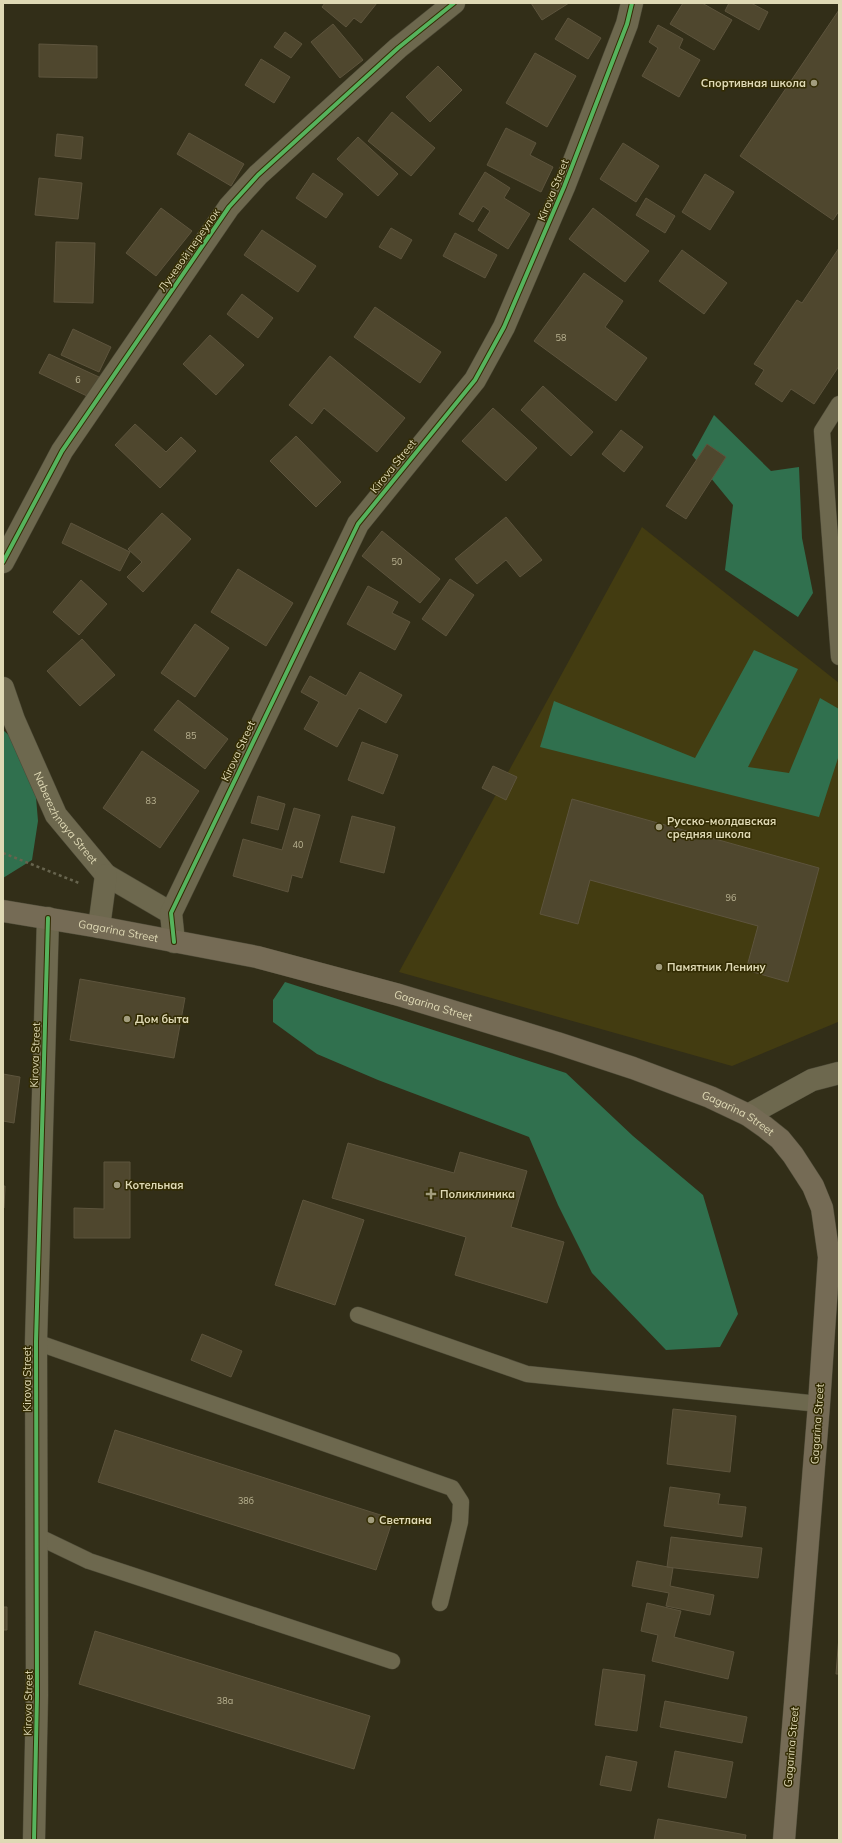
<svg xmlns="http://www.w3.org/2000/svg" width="842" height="1843" viewBox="0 0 842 1843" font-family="Mulish,sans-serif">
	<rect width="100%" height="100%" fill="#322e18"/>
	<path fill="#433c11" d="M 642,527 L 839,683 L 838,1022 L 732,1066 L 399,972 Z"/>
	<path fill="#30704e" d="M 714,415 L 771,471 L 799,467 L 802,538 L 813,593 L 798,617 L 725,570 L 733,505 L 692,455 Z
		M 754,650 L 798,669 L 748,767 L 789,773 L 820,698 L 839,709 L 839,755 L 819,817 L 540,747 L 554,701 L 695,758 Z
		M 3,730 L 12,738 L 35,785 L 38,821 L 32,860 L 3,878 Z
		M 285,982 L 566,1073 L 633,1136 L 703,1195 L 738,1314 L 720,1347 L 666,1350 L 592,1273 L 558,1205 L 529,1137 L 378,1080 L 317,1054 L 273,1022 L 273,1000 Z"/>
	<path fill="#4f472e" stroke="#5d543d" d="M 325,3 L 377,3 L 361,23 L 354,18 L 346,27 L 322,7 Z
		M 531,3 L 569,3 L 542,20 Z
		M 683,3 L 702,3 L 732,20 L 714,50 L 670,24 Z
		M 729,3 L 751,3 L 768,12 L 759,30 L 725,11 Z
		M 839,10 L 839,211 L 833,220 L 740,156 Z
		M 568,18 L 601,38 L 588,59 L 555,39 Z
		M 333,24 L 363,60 L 340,78 L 311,42 Z
		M 658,25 L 683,39 L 679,48 L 700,60 L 679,97 L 642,76 L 658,48 L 649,42 Z
		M 285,32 L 302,44 L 291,58 L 274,47 Z
		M 39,44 L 97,46 L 97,78 L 39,77 Z
		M 535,53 L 576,76 L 547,127 L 506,103 Z
		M 261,59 L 290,77 L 274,103 L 245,85 Z
		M 438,66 L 462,90 L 430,122 L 406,97 Z
		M 392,112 L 435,148 L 411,176 L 368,141 Z
		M 506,128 L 536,143 L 530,155 L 553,167 L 541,192 L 487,165 Z
		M 189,133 L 244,164 L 231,186 L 177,154 Z
		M 57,134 L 83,137 L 81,159 L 55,156 Z
		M 358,137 L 398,174 L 378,196 L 337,159 Z
		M 623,143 L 659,166 L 636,202 L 600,179 Z
		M 485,172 L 510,188 L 504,198 L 530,214 L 508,249 L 478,230 L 490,211 L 483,206 L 473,222 L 459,214 Z
		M 313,173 L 343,194 L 326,218 L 296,198 Z
		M 705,174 L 734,192 L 710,230 L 682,212 Z
		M 39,178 L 82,183 L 78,219 L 35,215 Z
		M 646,198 L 675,216 L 665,233 L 636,215 Z
		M 161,208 L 192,231 L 156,276 L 126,253 Z
		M 593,208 L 649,251 L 625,282 L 569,239 Z
		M 391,228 L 412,240 L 401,259 L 379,247 Z
		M 262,230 L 316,266 L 298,292 L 244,255 Z
		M 455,233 L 497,255 L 485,278 L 443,256 Z
		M 56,242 L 95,243 L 93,303 L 54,302 Z
		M 839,248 L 839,366 L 814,404 L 791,389 L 782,402 L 755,384 L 764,370 L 754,364 L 797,300 L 802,303 Z
		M 682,250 L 727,283 L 704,314 L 659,281 Z
		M 584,273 L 623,301 L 605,327 L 647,358 L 616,401 L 534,341 Z
		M 242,294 L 273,318 L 258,338 L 227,314 Z
		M 375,307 L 441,352 L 420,383 L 354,337 Z
		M 73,329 L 111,347 L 99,372 L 61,355 Z
		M 210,335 L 244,365 L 216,395 L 183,364 Z
		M 49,354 L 99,377 L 89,397 L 39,373 Z
		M 330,356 L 405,418 L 377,452 L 324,408 L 312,424 L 289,405 Z
		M 543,386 L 593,432 L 571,456 L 521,410 Z
		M 493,408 L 537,448 L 506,481 L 462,441 Z
		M 135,424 L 166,452 L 181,437 L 196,451 L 160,488 L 115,445 Z
		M 621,430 L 643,447 L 624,472 L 602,454 Z
		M 296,436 L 341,482 L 316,507 L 270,461 Z
		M 707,444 L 726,457 L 686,519 L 666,506 Z
		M 162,513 L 191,539 L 143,592 L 127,577 L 142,562 L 128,549 Z
		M 506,517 L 542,560 L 520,577 L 506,560 L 477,584 L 455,559 Z
		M 71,523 L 130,552 L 120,571 L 62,543 Z
		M 382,531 L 440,579 L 420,603 L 362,556 Z
		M 238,569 L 293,603 L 266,646 L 211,612 Z
		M 450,579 L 474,595 L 446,636 L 422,619 Z
		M 81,580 L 107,604 L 79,635 L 53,612 Z
		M 368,586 L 398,602 L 392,613 L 410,622 L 395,650 L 347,624 Z
		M 195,624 L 229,648 L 195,697 L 161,673 Z
		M 82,639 L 115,675 L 80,706 L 47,671 Z
		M 360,672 L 402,695 L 386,723 L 359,708 L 337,747 L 304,729 L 319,702 L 301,692 L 310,676 L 346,696 Z
		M 178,700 L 228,739 L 205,769 L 154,730 Z
		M 362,742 L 398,755 L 383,794 L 348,780 Z
		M 142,751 L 199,791 L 160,848 L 103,808 Z
		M 493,766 L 517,777 L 506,800 L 482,788 Z
		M 258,796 L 285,804 L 278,830 L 251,823 Z
		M 572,799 L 819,868 L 788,982 L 746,970 L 758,926 L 590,880 L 578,924 L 540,914 Z
		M 294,808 L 320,815 L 302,878 L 292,875 L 288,892 L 233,876 L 243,839 L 282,850 Z
		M 352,816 L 395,827 L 384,873 L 340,862 Z
		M 80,979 L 185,998 L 174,1058 L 70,1040 Z
		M 3,1074 L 20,1077 L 14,1123 L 3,1121 Z
		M 348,1143 L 454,1173 L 460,1152 L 527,1171 L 511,1227 L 564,1242 L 547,1303 L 455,1275 L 466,1237 L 332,1198 Z
		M 104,1162 L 130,1162 L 130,1238 L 74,1238 L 74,1208 L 104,1209 Z
		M 3,1186 L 5,1186 L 4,1208 L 3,1208 Z
		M 303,1200 L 364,1220 L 335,1305 L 275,1285 Z
		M 202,1334 L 242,1351 L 231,1377 L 191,1360 Z
		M 673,1409 L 736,1416 L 730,1472 L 667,1464 Z
		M 115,1430 L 393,1519 L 376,1570 L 98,1482 Z
		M 670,1487 L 720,1494 L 718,1504 L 746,1507 L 742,1537 L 664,1526 Z
		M 671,1537 L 762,1548 L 758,1578 L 667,1567 Z
		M 637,1561 L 673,1568 L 670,1586 L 714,1595 L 710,1615 L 666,1606 L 669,1593 L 632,1586 Z
		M 647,1603 L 681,1611 L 674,1637 L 734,1652 L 728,1679 L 652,1661 L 658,1635 L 641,1631 Z
		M 3,1607 L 7,1607 L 7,1630 L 3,1630 Z
		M 95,1631 L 370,1716 L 354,1769 L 79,1684 Z
		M 839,1636 L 839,1674 L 836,1674 Z
		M 603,1669 L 645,1675 L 637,1731 L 595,1725 Z
		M 665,1701 L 747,1717 L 742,1743 L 660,1727 Z
		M 675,1751 L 733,1762 L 726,1798 L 668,1787 Z
		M 606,1756 L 637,1762 L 631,1791 L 600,1785 Z
		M 658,1819 L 746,1835 L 745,1840 L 654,1840 Z"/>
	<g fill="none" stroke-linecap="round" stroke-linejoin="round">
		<g stroke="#4d4a37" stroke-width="17">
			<path id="service" d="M 839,404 L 822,431 L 839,657
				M 358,1315 L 527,1374 L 819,1404
				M 36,1342 L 452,1488 L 461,1502 L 460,1522 L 440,1603
				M 37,1536 L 89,1561 L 392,1661"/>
		</g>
		<g stroke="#4d4a37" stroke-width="23">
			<g id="minor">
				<path d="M 3,562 L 62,451 L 229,207 L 258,175 L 398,48 L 454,3"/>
				<path id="s1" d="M 3,688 L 14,720 L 56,815 L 106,875 L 171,913"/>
				<path d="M 99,927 L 106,875"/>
				<path d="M 174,942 L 171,913 L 358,524 L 475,380 L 504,327 L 564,187 L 627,24 L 632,3"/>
				<path d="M 748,1115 L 812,1080 L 839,1073"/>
				<path d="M 34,1840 L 37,1695 L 36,1342 L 48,918"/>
			</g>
		</g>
		<g stroke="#4d4a37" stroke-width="23">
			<g id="primary">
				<path id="s2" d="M 3,911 L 99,927 L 257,957 L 399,995 L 557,1043 L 633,1068 L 710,1097 L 748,1115 L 765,1127 L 780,1139 L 793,1155 L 813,1186 L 822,1208 L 829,1257 L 819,1404 L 784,1840"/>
			</g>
		</g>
		<path stroke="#67644e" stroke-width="2.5" stroke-dasharray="3 3" stroke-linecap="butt" d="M 3,853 L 79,883"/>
		<use href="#service" stroke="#6d684e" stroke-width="16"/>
		<use href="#minor" stroke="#6d684e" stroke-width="22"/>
		<use href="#primary" stroke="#756b55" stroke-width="22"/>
		<g stroke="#332c03" stroke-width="6">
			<path id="cycleway" d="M 3,562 L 62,451 L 229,207 L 258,175 L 398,48 L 454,3
				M 174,942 L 171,913 L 358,524 L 475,380 L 504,327 L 564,187 L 627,24 L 632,3
				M 34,1840 L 37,1695 L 36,1342 L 48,918"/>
		</g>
		<use href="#cycleway" stroke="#56b35d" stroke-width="4"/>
	</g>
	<g fill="#a29d7e" stroke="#332c03" stroke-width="1.5">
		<circle cx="814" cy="83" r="4"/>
		<circle cx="659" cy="827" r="4"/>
		<circle cx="659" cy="967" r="4"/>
		<circle cx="127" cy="1019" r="4"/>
		<circle cx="117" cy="1185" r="4"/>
		<path d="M429 1188h4v4h4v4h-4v4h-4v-4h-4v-4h4z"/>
		<circle cx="371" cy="1520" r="4"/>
	</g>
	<g text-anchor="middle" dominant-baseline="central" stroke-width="3" stroke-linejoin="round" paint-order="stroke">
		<g font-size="9" fill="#bbb493">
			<text x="561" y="337">58</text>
			<text x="78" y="379">6</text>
			<text x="397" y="561">50</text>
			<text x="191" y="735">85</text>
			<text x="151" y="800">83</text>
			<text x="298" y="844">40</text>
			<text x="731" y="897">96</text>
			<text x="246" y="1500">38б</text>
			<text x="225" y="1700">38а</text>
		</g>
		<g font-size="11" font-weight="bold" fill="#dfd9b5" stroke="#332c03" text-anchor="start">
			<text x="806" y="83" text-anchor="end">Спортивная школа</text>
			<text x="667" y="821">Русско-молдавская<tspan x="667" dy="13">средняя школа</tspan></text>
			<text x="667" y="967">Памятник Ленину</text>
			<text x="135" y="1019">Дом быта</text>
			<text x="125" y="1185">Котельная</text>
			<text x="440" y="1194">Поликлиника</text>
			<text x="379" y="1520">Светлана</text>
		</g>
		<g font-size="11" fill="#dfd9b5" stroke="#332c03">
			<text transform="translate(553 190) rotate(-68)">Kirova Street</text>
			<text transform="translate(189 250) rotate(-55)">Лучевой переулок</text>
			<text transform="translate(393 466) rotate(-51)">Kirova Street</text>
			<text transform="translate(238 751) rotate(-65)">Kirova Street</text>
			<text stroke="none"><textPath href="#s1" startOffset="145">Naberezhnaya Street</textPath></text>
			<text stroke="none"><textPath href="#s2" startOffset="117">Gagarina Street</textPath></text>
			<text stroke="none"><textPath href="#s2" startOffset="441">Gagarina Street</textPath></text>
			<text transform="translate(35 1055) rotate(-88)">Kirova Street</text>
			<text stroke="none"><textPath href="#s2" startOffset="765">Gagarina Street</textPath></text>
			<text transform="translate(27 1379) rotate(-90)">Kirova Street</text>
			<text transform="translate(817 1424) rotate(-86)">Gagarina Street</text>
			<text transform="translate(28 1703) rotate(-89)">Kirova Street</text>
			<text transform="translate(791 1747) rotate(-85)">Gagarina Street</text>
		</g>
	</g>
	<rect width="842" height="1843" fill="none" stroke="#dfd9b5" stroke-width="8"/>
</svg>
